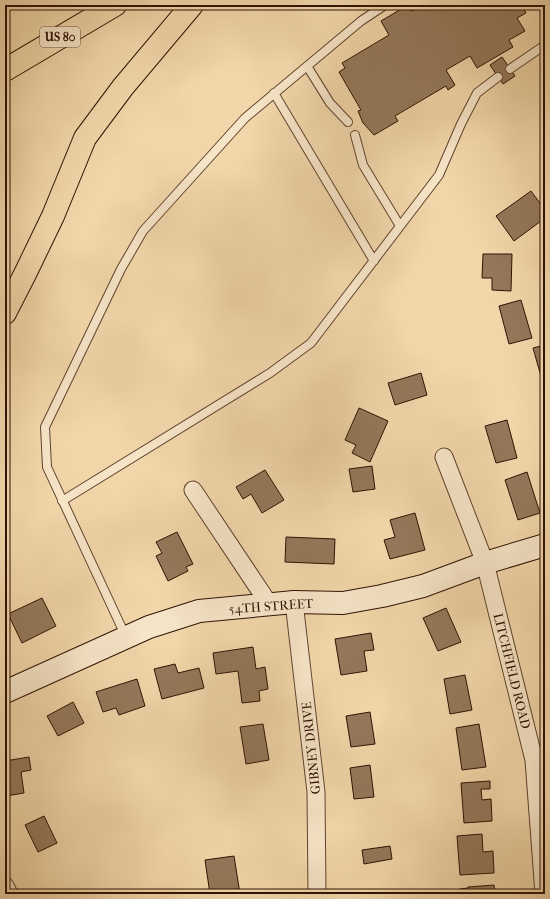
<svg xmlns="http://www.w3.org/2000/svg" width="550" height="899" viewBox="0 0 550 899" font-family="'IM FELL French Canon',serif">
	<rect width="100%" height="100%" fill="#f1d6a9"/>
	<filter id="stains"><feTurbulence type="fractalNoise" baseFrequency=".005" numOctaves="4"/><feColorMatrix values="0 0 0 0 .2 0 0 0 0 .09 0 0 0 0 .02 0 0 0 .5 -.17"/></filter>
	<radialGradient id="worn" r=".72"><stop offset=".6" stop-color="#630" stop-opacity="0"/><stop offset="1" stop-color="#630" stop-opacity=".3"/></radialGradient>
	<path fill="#94785a" stroke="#2f1204" d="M 408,5 L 411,11 L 422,5 L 522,5 L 526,13 L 517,18 L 525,31 L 509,40 L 513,47 L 477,68 L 470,56 L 446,70 L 455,85 L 448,90 L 446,86 L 395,116 L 398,121 L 374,135 L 363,123 L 358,111 L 361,110 L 339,72 L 345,68 L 342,63 L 389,35 L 381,21 Z
		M 502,57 L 515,76 L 503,84 L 490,65 Z
		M 531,191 L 545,210 L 545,218 L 514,241 L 496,216 Z
		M 483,254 L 512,254 L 511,291 L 492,290 L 492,278 L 482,278 Z
		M 521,300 L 532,338 L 509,344 L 499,306 Z
		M 545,345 L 545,387 L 544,387 L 533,348 Z
		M 421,373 L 427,395 L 395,405 L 388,383 Z
		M 359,408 L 388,421 L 370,462 L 352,453 L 356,445 L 345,440 Z
		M 507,420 L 517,458 L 496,463 L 485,426 Z
		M 372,466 L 375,489 L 353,492 L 349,469 Z
		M 265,470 L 284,500 L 262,513 L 251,494 L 243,499 L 236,487 Z
		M 527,472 L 540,513 L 518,520 L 505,480 Z
		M 415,513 L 425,550 L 390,559 L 384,540 L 395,537 L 390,520 Z
		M 177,532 L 193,564 L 186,567 L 188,571 L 168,581 L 156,556 L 162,553 L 156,542 Z
		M 286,537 L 335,539 L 334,564 L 285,562 Z
		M 545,584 L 545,611 L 541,585 Z
		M 42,598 L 56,626 L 22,643 L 8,614 Z
		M 446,608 L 461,642 L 438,651 L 423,618 Z
		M 371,633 L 374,650 L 364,651 L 367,671 L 341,675 L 335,639 Z
		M 253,647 L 256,669 L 265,667 L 268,689 L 259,691 L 260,701 L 242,703 L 238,671 L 216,674 L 213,653 Z
		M 175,664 L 178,673 L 199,668 L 204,688 L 162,699 L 154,669 Z
		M 465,675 L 472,710 L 450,714 L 444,679 Z
		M 137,679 L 145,706 L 119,715 L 116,708 L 103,712 L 96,692 Z
		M 73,702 L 84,723 L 58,736 L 47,716 Z
		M 370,712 L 375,744 L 351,747 L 346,716 Z
		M 263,724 L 269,760 L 246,764 L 240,727 Z
		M 479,724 L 486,767 L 462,770 L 456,728 Z
		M 29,757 L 31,770 L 21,772 L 24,793 L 6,796 L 5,787 L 5,761 Z
		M 370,765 L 374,797 L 354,799 L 350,768 Z
		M 490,781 L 490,789 L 481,789 L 482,800 L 491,799 L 492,821 L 464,823 L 461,783 Z
		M 44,816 L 57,843 L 38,852 L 25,825 Z
		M 482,834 L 483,852 L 493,851 L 494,873 L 460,875 L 457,836 Z
		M 390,846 L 392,859 L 364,864 L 362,850 Z
		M 234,856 L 240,894 L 210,894 L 205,860 Z
		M 494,885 L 495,894 L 460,894 L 460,889 L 468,888 L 468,887 Z"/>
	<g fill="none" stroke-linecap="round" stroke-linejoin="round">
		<g stroke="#60432d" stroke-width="10">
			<path id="service" d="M 307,66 L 330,103 L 348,122
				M 510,69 L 545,45
				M 274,93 L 374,261
				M 355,135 L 363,165 L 400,226
				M 62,501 L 270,373 L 311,343 L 439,175 L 461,124 L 477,93 L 498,77
				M 126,637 L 47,467 L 45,427 L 121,269 L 143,231 L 245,118 L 361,21 L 385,5"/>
		</g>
		<g stroke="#60432d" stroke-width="19">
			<path id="minor" d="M 444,457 L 485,563 L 534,760 L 544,894
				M 193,490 L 269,604
				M 294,602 L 316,792 L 317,894
				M 5,886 L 9,894"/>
		</g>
		<g stroke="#2f1204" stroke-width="24">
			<path id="secondary" d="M 5,692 L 149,627 L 199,611 L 294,602 L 343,603 L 382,596 L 423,586 L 485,563 L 545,545"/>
		</g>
		<g stroke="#2f1204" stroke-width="24">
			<path id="motorway" d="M 5,70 L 115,5
				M 5,313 L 25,274 L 53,216 L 85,138 L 123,87 L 192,5"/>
		</g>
		<use href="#service" stroke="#f6e4c7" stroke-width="8"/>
		<use href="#minor" stroke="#f6e4c7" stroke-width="17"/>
		<use href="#secondary" stroke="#f6e4c7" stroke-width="22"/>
		<use href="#motorway" stroke="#f1d6a9" stroke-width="22"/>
	</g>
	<g text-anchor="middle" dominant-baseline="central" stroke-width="3" stroke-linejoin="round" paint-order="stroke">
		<rect fill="#f6e4c7" stroke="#6b513e" stroke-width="1" x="40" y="27" width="40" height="20" rx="3"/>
		<g font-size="12" font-weight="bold" fill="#2f1204">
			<text x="60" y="37">US 80</text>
		</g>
		<g font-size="13" fill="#2f1204" stroke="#f6e4c7">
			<text transform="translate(271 606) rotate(-4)">54TH STREET</text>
			<text transform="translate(512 671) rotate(76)">LITCHFIELD ROAD</text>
			<text transform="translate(311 748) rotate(-96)">GIBNEY DRIVE</text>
		</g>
	</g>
	<rect width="550" height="899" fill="none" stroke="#f1d6a9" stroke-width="20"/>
	<rect x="6" y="6" width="538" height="887" fill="none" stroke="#2f1204" stroke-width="2"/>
	<rect x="10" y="10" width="530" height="879" fill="none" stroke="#2f1204"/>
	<rect width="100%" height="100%" filter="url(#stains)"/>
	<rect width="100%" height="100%" fill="url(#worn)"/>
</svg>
